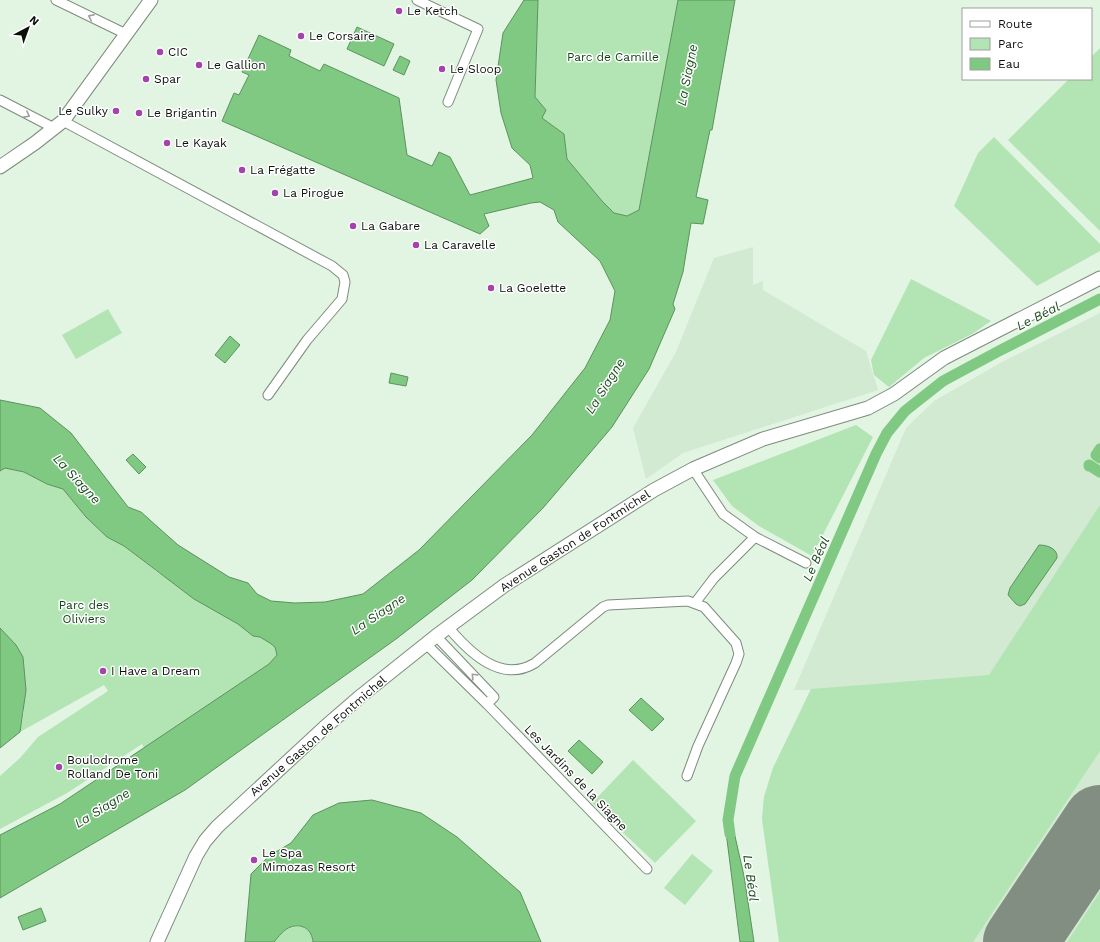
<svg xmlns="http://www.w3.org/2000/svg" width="1100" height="942" viewBox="0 0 1100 942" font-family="'Work Sans',sans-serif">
	<rect width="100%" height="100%" fill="#e2f4e2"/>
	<path fill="#d2e9d2" d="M 753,247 L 753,285 L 763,281 L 763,290 L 866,351 L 878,390 L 683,453 L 646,479 L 633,428 L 676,352 L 714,258 Z
		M 1100,313 L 1100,942 L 781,942 L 762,819 L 764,797 L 773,768 L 811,690 L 794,690 L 906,428 L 934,401 L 1002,362 Z"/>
	<path fill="#b3e4b3" d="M 538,0 L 678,0 L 639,210 L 627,216 L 614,213 L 602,201 L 567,159 L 564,134 L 542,118 L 535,97 Z
		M 1100,48 L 1100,231 L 1008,140 L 1069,79 L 1091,79 L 1091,57 Z
		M 994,137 L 1100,244 L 1100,251 L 1037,286 L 954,206 L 978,153 Z
		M 911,279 L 991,321 L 972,334 L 924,358 L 889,387 L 874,375 L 871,360 Z
		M 108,309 L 122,333 L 76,359 L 62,335 Z
		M 856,425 L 873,437 L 812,556 L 759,526 L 732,506 L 713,480 Z
		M 5,468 L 24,472 L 47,484 L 63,489 L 86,517 L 107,537 L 124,546 L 157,572 L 238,624 L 253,636 L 260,637 L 270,643 L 275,647 L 277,655 L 269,664 L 144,748 L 142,744 L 67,793 L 0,829 L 0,776 L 20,758 L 38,737 L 108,691 L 104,685 L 20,732 L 24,712 L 16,645 L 0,628 L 0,471 Z
		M 1100,505 L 1100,751 L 973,942 L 779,942 L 762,819 L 764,797 L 773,768 L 811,689 L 989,675 Z
		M 633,760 L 696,821 L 655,863 L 592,803 Z
		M 692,854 L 713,871 L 685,905 L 664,888 Z
		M 1100,892 L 1100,942 L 1067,942 Z
		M 302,926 C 309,930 312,934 313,942 L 274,942 C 282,931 288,927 302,926 Z"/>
	<path fill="#80c982" stroke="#5d925e" d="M 524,0 L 538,0 L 535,97 L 546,110 L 542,118 L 564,134 L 567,159 L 602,201 L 614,213 L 627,216 L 639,210 L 678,0 L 735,0 L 712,130 L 710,130 L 696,197 L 708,200 L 703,224 L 691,223 L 683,272 L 673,304 L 675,309 L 649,369 L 612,427 L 543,508 L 472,580 L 396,639 L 185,790 L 0,898 L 0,835 L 60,804 L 269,664 L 277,655 L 275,647 L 270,643 L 260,637 L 253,636 L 238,624 L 194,599 L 124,546 L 107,537 L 86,517 L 63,489 L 47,484 L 24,472 L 5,468 L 0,471 L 0,400 L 40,408 L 71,433 L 128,507 L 141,512 L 178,545 L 229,577 L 248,583 L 257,594 L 271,601 L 295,603 L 325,602 L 363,594 L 419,550 L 532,435 L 585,368 L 610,320 L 615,291 L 600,261 L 558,222 L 554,210 L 540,202 L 531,203 L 484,214 L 489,226 L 480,234 L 222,121 L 234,93 L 239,95 L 249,75 L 242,72 L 259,35 L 291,50 L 289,56 L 320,71 L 324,64 L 399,98 L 407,155 L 432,166 L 439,152 L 450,157 L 470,195 L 533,178 L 530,165 L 512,148 L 501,113 L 496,80 L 503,33 Z
		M 357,27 L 394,44 L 384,66 L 347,49 Z
		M 400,56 L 410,61 L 404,75 L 393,70 Z
		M 230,336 L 240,345 L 225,363 L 215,355 Z
		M 391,373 L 408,377 L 406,386 L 389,383 Z
		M 133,454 L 146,467 L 139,474 L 126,460 Z
		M 1039,545 C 1048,545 1058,549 1057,558 L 1025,604 L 1020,606 L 1016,604 L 1008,595 L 1010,588 Z
		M 0,628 L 16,645 L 23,657 L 26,690 L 20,732 L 0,748 Z
		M 641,698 L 664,719 L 652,731 L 629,710 Z
		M 579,740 L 603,762 L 592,774 L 568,751 Z
		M 372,800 L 421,813 L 457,837 L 520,892 L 541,942 L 313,942 C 312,930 303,923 291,927 C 284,929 278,937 274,942 L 245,942 L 251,874 L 269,856 L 291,843 L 313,815 L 339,803 Z
		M 728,820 L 732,823 L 744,876 L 754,942 L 740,942 L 725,824 Z
		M 41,908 L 46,921 L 23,930 L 18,917 Z"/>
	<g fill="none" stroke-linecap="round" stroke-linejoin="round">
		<path stroke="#80c982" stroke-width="11" d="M 1100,449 L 1096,455 L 1100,458
			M 1089,466 L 1089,465 L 1100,472
			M 730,834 L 728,820 L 735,776 L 876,454 L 887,433 L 905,411 L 943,381 L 997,352 L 1100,299"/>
		<path stroke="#828e82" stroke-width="74" d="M 1020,942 L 1100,822"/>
		<g stroke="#7d8c7d" stroke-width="11">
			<path id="street" d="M 56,0 L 126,34
				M 417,0 L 478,29 L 448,102
				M 0,100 L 54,128
				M 63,121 L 332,266 L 343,275 L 345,282 L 342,299 L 307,340 L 268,395
				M 693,469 L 723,514 L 755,537 L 806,563
				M 695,603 L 714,578 L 755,537
				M 448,627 C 469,652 501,684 535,663 L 603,607 L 608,605 L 688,601 L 704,607 L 736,643 L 739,654 L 736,663 L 698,746 L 687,776
				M 436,636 L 494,697 L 487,704
				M 426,644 L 487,704 L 647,869"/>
		</g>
		<g stroke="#7d8c7d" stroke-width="15">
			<path id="secondary" d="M 0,167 L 35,143 L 63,121 L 151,0
				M 157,942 L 196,856 L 205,841 L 217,827 L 325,727 L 362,695 L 436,636 L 505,585 L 654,490 L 693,469 L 763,439 L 868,408 L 894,394 L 944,358 L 1100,278"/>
		</g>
		<use href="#street" stroke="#fff" stroke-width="9"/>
		<use href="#secondary" stroke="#fff" stroke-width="13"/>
	</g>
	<defs><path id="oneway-chevron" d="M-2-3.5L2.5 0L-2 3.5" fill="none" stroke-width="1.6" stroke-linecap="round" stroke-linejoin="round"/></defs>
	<g stroke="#9d9f9d">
		<use href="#oneway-chevron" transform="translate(91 17) rotate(-154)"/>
		<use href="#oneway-chevron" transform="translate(27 115) rotate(28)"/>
		<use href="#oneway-chevron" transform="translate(474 676) rotate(-134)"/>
	</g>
	<g fill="#a343ab" stroke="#fff" stroke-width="1.5">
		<circle cx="399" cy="11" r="4"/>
		<circle cx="301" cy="36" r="4"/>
		<circle cx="160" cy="52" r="4"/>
		<circle cx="199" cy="65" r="4"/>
		<circle cx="442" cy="69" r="4"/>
		<circle cx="146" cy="79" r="4"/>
		<circle cx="116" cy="111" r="4"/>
		<circle cx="139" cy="113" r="4"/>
		<circle cx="167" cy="143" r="4"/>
		<circle cx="242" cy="170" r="4"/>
		<circle cx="275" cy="193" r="4"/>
		<circle cx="353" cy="226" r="4"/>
		<circle cx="416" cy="245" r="4"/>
		<circle cx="491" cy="288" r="4"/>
		<circle cx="103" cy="671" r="4"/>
		<circle cx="59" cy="767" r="4"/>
		<circle cx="254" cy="860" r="4"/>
	</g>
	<g text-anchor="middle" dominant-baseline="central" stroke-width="3" stroke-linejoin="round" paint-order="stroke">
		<g font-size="12" fill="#0a100a" stroke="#fff" text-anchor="start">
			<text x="407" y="11">Le Ketch</text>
			<text x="309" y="36">Le Corsaire</text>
			<text x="168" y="52">CIC</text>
			<text x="207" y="65">Le Gallion</text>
			<text x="450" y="69">Le Sloop</text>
			<text x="154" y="79">Spar</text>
			<text x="108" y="111" text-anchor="end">Le Sulky</text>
			<text x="147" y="113">Le Brigantin</text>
			<text x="175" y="143">Le Kayak</text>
			<text x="250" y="170">La Frégatte</text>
			<text x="283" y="193">La Pirogue</text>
			<text x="361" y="226">La Gabare</text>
			<text x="424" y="245">La Caravelle</text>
			<text x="499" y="288">La Goelette</text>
			<text x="111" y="671">I Have a Dream</text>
			<text x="67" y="760">Boulodrome<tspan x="67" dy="14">Rolland De Toni</tspan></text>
			<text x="262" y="853">Le Spa<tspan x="262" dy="14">Mimozas Resort</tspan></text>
		</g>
		<g font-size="12" fill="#093e10" stroke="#fff">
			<text x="613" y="57">Parc de Camille</text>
			<text x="84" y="605">Parc des<tspan x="84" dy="14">Oliviers</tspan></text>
		</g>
		<g font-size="12" fill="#0a100a" stroke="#fff">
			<text transform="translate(575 541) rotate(-33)">Avenue Gaston de Fontmichel</text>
			<text transform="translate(318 736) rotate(-41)">Avenue Gaston de Fontmichel</text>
			<text transform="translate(576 778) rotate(46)">Les Jardins de la Siagne</text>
		</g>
		<g font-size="13" font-style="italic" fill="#1c4e20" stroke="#fff">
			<text transform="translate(687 75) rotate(-79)">La Siagne</text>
			<text transform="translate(1038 316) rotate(-27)">Le Béal</text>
			<text transform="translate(605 386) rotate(-58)">La Siagne</text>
			<text transform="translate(77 479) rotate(47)">La Siagne</text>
			<text transform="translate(816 559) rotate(-66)">Le Béal</text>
			<text transform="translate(378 614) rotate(-34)">La Siagne</text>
			<text transform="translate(102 808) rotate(-32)">La Siagne</text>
			<text transform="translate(751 878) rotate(82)">Le Béal</text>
		</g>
	</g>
	<rect x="962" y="8" width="130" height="72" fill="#ffffff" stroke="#9d9f9d"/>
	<rect x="970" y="21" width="20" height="6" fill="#ffffff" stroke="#9d9f9d"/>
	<text x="998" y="28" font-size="12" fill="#0a100a">Route</text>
	<rect x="970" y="38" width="20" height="12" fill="#b3e4b3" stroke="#9d9f9d"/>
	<text x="998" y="48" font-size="12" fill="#0a100a">Parc</text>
	<rect x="970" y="58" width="20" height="12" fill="#80c982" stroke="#9d9f9d"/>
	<text x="998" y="68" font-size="12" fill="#0a100a">Eau</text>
	<g transform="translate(28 28) rotate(41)" stroke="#ffffff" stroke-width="3" paint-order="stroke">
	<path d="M0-3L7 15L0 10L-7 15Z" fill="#0a100a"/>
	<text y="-6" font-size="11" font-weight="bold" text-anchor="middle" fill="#0a100a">N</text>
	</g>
</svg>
